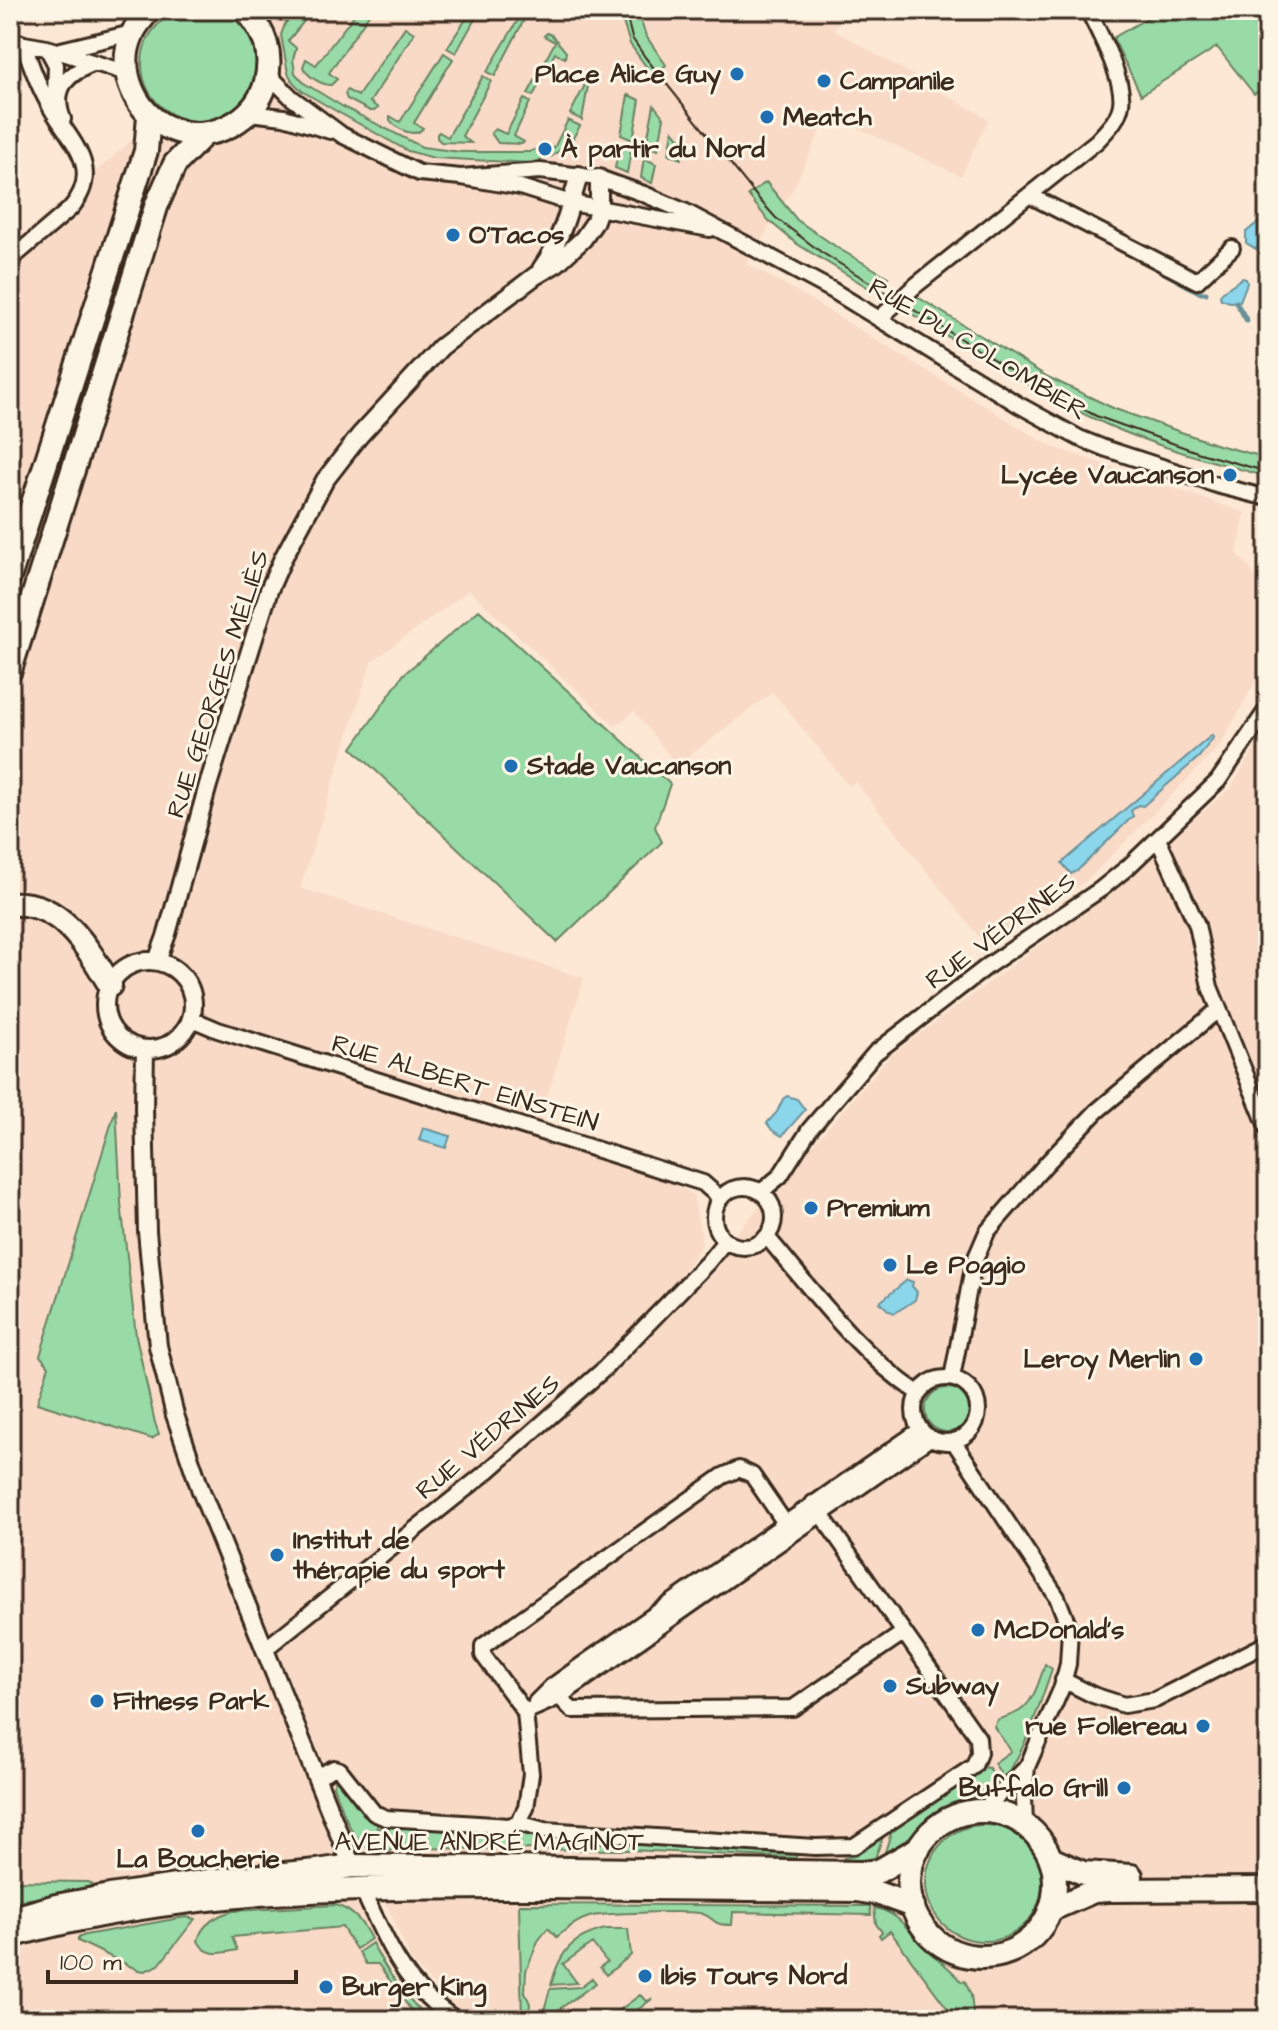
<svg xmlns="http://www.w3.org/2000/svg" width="1278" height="2030" viewBox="0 0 1278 2030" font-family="'Architects Daughter',sans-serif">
	<rect width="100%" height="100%" fill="#fce8d4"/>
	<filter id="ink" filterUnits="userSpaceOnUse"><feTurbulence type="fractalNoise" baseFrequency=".0125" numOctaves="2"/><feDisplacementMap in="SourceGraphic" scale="16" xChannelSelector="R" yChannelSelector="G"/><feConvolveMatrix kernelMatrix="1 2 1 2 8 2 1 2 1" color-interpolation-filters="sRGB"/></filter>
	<g filter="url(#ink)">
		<path fill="#f8dac6" d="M 197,10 L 845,10 L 834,30 L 988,119 L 961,176 L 828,114 L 795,185 L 746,264 L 791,288 L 1050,446 L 1245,513 L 1237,553 L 1268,592 L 1268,659 L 1219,747 L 1086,881 L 988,948 L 856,782 L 849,786 L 773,692 L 677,765 L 634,711 L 615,726 L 469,590 L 371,662 L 300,888 L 584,978 L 540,1119 L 693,1194 L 702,1244 L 612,1377 L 891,1055 L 1079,916 L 1231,788 L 1268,726 L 1268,2020 L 475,2020 L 446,1999 L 411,1960 L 390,1912 L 372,1883 L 384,1967 L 424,2020 L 10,2020 L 10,246 L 192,88 Z"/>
		<path fill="#98dba7" stroke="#6a8262" stroke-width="2" d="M142 64a57 57 0 1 1 114 0a57 57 0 1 1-114 0Z
			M 293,10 L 313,10 L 288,41 L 296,48 L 293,59 L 295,73 L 304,83 L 345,108 L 422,147 L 461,152 L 529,152 L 537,149 L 541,143 L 554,148 L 568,120 L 580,126 L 573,138 L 564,147 L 552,156 L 531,163 L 434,158 L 408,151 L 336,111 L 302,91 L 293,82 L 288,73 L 281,35 L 285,24 L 293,13 Z
			M 358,10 L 372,10 L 329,73 L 337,79 L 331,85 C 321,85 307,76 303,67 L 306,59 L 316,65 Z
			M 472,10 L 480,10 L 456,53 L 447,48 Z
			M 524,10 L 532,10 L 537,16 L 536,20 L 526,16 L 495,76 L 487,72 Z
			M 619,10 L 637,10 L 646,36 L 666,65 L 653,76 L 630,44 Z
			M 1161,10 L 1268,10 L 1268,85 L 1254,94 L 1217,47 L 1141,95 L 1113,38 Z
			M 405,27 L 414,33 L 370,102 L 378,108 L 374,111 L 370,111 L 347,99 L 345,94 L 347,90 L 358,96 Z
			M 547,33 L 552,35 L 566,52 L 565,58 L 555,53 L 533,96 L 528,94 L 555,42 L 544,36 Z
			M 444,53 L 453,59 L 414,123 L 423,128 C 414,139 397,129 390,120 L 390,116 L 400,122 Z
			M 580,71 L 589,80 L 582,120 L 570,114 L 585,85 L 571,79 L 575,72 Z
			M 483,76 L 491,81 L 462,136 L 471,143 L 441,142 L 437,138 L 437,134 L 439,132 L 448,137 Z
			M 628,95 L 640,100 L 633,140 L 621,135 Z
			M 524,99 L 530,102 L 514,136 L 524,142 L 522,144 L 498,143 L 491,133 L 495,129 L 506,134 Z
			M 654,105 L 664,118 L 658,150 L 646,146 Z
			M 673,130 L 683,142 L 681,159 L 669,155 Z
			M 620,144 L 631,151 L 627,173 L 615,168 Z
			M 644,158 L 656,164 L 652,183 L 641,178 Z
			M 766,182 L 797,220 L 841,250 L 888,277 L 877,293 L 797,244 L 768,220 L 748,195 Z
			M 916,296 L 1048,377 L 1115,409 L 1218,445 L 1268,458 L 1268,477 C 1215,462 1160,448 1110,426 C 1038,395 973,352 907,311 Z
			M 479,610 L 670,784 L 655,827 L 662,842 L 557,942 L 352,748 L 404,674 Z
			M 116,1108 L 121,1203 L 136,1336 L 155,1423 L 159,1434 L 152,1439 L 37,1403 L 49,1366 L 40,1356 Z
			M925 1410a22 22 0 1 1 44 0a22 22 0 1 1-44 0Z
			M 1045,1664 L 1052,1669 C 1043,1694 1022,1762 1003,1777 L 994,1763 L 1011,1751 L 994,1727 L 997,1720 C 1005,1717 1014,1715 1021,1710 C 1034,1701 1040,1679 1045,1664 Z
			M 983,1767 L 989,1768 L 998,1781 C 982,1799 956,1799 937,1812 C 918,1825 906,1847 884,1855 L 892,1830 Z
			M 338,1780 L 343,1783 L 369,1818 L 378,1823 L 373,1848 L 371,1849 C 350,1842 342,1805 333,1786 L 335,1781 Z
			M 381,1823 L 797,1855 L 795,1858 L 631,1850 L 394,1848 L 388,1852 L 379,1852 L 377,1850 Z
			M926 1883a58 58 0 1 1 116 0a58 58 0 1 1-116 0Z
			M 883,1837 L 875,1858 C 866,1862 852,1864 844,1858 L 855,1856 Z
			M 10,1881 L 89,1882 L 91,1884 L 90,1887 L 86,1890 L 10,1902 Z
			M 519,1904 L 870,1906 L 871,1915 L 733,1912 L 732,1925 C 710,1925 717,1919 703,1914 C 694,1910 600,1913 589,1917 C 576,1921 567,1928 557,1937 L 548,1928 L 538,1941 L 526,1971 L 525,1992 L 530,2004 L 528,2020 L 522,2020 Z
			M 336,1905 C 354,1911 363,1923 371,1939 L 356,1949 L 342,1927 L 232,1937 L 237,1950 C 221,1953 207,1958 198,1941 C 201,1924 218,1915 233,1911 Z
			M 874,1908 C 898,1911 909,1932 924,1947 C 937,1959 951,1968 962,1982 L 965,1981 L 971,1995 L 974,2020 L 956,2020 L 890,1931 L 881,1938 L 879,1935 L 882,1932 L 876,1924 Z
			M 186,1917 L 195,1919 L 159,1965 L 145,1971 L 138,1970 L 78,1941 L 78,1938 L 85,1935 Z
			M 606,1929 L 628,1929 L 631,1955 L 606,1975 L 600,1967 L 607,1962 L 592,1943 L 563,1964 L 577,1983 L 551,1985 C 560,1951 572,1937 606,1929 Z
			M 372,1943 C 387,1973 405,1997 430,2020 L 418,2020 L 378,1964 L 366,1964 L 359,1952 Z
			M 592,1978 L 596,1983 L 544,2020 L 545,2007 L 550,1989 L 580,1987 Z
			M 640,1995 L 647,2001 L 652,1999 L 624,2020 L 606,2020 Z"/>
		<path fill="#8bd6eb" stroke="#6b9199" stroke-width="2" d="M 1262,219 L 1268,227 L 1268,239 L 1256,249 L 1246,243 L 1246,232 Z
			M 1242,278 L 1246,279 L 1247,283 L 1240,301 L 1230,302 L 1221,299 L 1220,296 L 1222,292 Z
			M 1212,735 L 1213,738 L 1199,757 L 1143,806 L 1138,805 L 1131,811 L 1133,816 L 1078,870 L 1071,874 L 1062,863 Z
			M 787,1096 L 797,1099 L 805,1110 L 782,1136 L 772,1130 L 767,1123 L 777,1112 L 783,1099 Z
			M 423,1128 L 450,1136 L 446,1148 L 419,1140 Z
			M 907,1280 L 913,1282 L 912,1286 L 917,1292 L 915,1300 L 895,1313 L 889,1311 L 880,1302 Z"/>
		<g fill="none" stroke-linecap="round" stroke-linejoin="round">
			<path stroke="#6b9199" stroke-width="5" d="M 1121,250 L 1134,257
				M 1150,265 L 1201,293 L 1206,293
				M 1236,302 L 1247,321"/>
			<g stroke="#3b2a1e" stroke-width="20">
				<path id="minor" d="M 10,39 L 24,44 L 47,48 L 127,73
					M 47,48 L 56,65 L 55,96
					M 61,50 L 132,33
					M 268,74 L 292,98 L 342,135 L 419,173 L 461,177 L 520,187 L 571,203 L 710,229
					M 249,113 L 284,117 L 330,131
					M 63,119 C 51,88 68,73 95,63
					M 461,177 L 540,171 L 599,178 L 644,194 L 686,212 L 832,290 L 1019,405 L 1079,438 L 1104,448 L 1220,486 L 1268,498
					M 1029,195 L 1197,281 L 1232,248
					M 10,260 L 70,209 C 105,169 70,141 51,108 C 39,88 31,66 24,44
					M 879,319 L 915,286 L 1097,141 C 1107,130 1119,119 1121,104 C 1125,81 1099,32 1088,10
					M 1158,839 L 1197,925 L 1210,987 L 1268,1129
					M 192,1019 L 218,1030 L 703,1183 L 720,1198
					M714 1217a30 30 0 1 1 60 0a30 30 0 1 1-60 0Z
					M 761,1192 L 780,1176 L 810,1129 L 875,1053 L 989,965 L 1101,889 L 1128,867 L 1218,781 L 1268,708
					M 767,1237 C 813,1291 858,1353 918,1393
					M914 1410a32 32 0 1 1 64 0a32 32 0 1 1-64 0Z
					M 952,1378 L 974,1262 L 987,1232 L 1046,1164 L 1097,1111 L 1219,1009
					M 954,1442 L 1057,1597 L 1070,1630 L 1068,1664 L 1062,1687 L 1027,1767 L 1024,1797 L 1025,1825
					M 265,1649 L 488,1471 L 603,1370 L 708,1262 L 725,1241
					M 1063,1680 L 1093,1695 L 1124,1705 L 1155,1700 L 1268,1643
					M 554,1691 L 572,1710 L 793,1708 L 903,1633
					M 536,1702 L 551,1687 L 586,1662 L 920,1430
					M 525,1712 L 559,1697 L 576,1685 L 930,1438
					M 316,1777 L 334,1768 L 340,1770 L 374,1813 L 386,1818 L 509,1826 L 518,1823 L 544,1830 L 815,1847 L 854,1846 L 974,1766 L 979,1753 L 978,1738 L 813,1503
					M 981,1812 L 1027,1767
					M 518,1823 L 526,1808 L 531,1774 L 525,1712 L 483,1655 L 483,1646 L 723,1476 L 739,1469 L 752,1475 L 785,1523
					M 360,1885 C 376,1918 393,1961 418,1988 C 429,2001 443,2010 456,2020"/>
			</g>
			<g stroke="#3b2a1e" stroke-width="22">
				<path id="tertiary" d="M 541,269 C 561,242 570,207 579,175
					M 157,961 L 167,934 L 208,785 L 269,590 L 283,558 L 325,480 L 360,435 L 441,347 L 535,276 L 557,263 L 583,239 L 594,223 L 599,209 L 599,178
					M105 1005a44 44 0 1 1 88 0a44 44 0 1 1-88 0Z
					M 145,1049 L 144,1108 L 147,1231 L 158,1346 L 175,1415 L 201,1491 L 352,1866"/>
			</g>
			<g stroke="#3b2a1e" stroke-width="28">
				<path id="primary" d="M 149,10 C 143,18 135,26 132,35 C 116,72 136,116 174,130 C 210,144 257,120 266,82 C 273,53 265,32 246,10
					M 10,575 L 146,151 L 149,116
					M 10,670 L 157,204 L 175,164 L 204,134
					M 10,904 C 60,899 88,948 110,985
					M909 1884a73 73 0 1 1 146 0a73 73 0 1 1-146 0Z
					M 1051,1859 L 1083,1873 L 1131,1876
					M 1050,1910 L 1094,1891 L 1108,1890 L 1268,1889
					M 10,1919 L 56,1906 L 110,1896 L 209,1881 L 317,1871 L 352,1866 L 863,1873 L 879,1871 L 919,1848
					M 10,1936 C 182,1888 363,1886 541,1887 C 646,1888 752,1889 857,1890 L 877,1893 L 913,1906"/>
			</g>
			<use href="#minor" stroke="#fcf5e5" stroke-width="14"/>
			<use href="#tertiary" stroke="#fcf5e5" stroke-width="16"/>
			<use href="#primary" stroke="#fcf5e5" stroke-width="22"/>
			<path stroke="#3b2a1e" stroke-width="2" d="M 625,10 L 632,38 L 645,57 L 758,198 L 776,218 L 821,252 L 1004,366 L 1096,416 L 1200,453 L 1268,472"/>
		</g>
	</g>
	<g fill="#1f6fb2" stroke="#fcf5e5" stroke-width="3">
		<circle cx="737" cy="74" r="8"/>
		<circle cx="824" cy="81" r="8"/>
		<circle cx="767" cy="117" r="8"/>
		<circle cx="545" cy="149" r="8"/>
		<circle cx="453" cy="235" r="8"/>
		<circle cx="1230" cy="475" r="8"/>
		<circle cx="511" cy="766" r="8"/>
		<circle cx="811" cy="1208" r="8"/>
		<circle cx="890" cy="1265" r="8"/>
		<circle cx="1196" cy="1359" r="8"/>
		<circle cx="277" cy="1555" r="8"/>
		<circle cx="978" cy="1630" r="8"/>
		<circle cx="890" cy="1686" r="8"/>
		<circle cx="97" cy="1701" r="8"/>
		<circle cx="1203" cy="1726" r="8"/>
		<circle cx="1124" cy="1788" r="8"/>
		<circle cx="198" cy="1831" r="8"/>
		<circle cx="645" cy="1976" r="8"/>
		<circle cx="326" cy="1987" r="8"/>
	</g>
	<g text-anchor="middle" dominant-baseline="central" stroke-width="6" stroke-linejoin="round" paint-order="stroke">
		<g font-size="26" font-weight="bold" fill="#3b2a1e" stroke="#fcf5e5" text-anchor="start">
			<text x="721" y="74" text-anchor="end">Place Alice Guy</text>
			<text x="840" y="81">Campanile</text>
			<text x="783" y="117">Meatch</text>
			<text x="561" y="149">À partir du Nord</text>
			<text x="469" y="235">O'Tacos</text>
			<text x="1214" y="475" text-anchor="end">Lycée Vaucanson</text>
			<text x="527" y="766">Stade Vaucanson</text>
			<text x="827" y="1208">Premium</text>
			<text x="906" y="1265">Le Poggio</text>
			<text x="1180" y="1359" text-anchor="end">Leroy Merlin</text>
			<text x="293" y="1540">Institut de<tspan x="293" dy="30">thérapie du sport</tspan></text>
			<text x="994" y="1630">McDonald's</text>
			<text x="906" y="1686">Subway</text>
			<text x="113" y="1701">Fitness Park</text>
			<text x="1187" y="1726" text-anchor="end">rue Follereau</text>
			<text x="1108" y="1788" text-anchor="end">Buffalo Grill</text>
			<text x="198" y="1859" text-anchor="middle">La Boucherie</text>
			<text x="661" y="1976">Ibis Tours Nord</text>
			<text x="342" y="1987">Burger King</text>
		</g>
		<g font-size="26" fill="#3b2a1e" stroke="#fcf5e5">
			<text transform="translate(978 349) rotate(31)">RUE DU COLOMBIER</text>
			<text transform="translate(218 684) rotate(-72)">RUE GEORGES MÉLIÈS</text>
			<text transform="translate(1001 931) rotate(-36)">RUE VÉDRINES</text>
			<text transform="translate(465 1083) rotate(17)">RUE ALBERT EINSTEIN</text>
			<text transform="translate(488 1437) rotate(-40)">RUE VÉDRINES</text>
			<text x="489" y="1842">AVENUE ANDRÉ MAGINOT</text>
		</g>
	</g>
	<rect width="1278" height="2030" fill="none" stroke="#fcf5e5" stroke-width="40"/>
	<rect x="20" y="20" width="1238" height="1990" fill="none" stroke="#3b2a1e" stroke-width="3" filter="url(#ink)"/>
	<path d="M48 1970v12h248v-12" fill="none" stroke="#3b2a1e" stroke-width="4"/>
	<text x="60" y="1970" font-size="24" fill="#3b2a1e" stroke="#fcf5e5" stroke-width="6" paint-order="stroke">100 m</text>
</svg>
